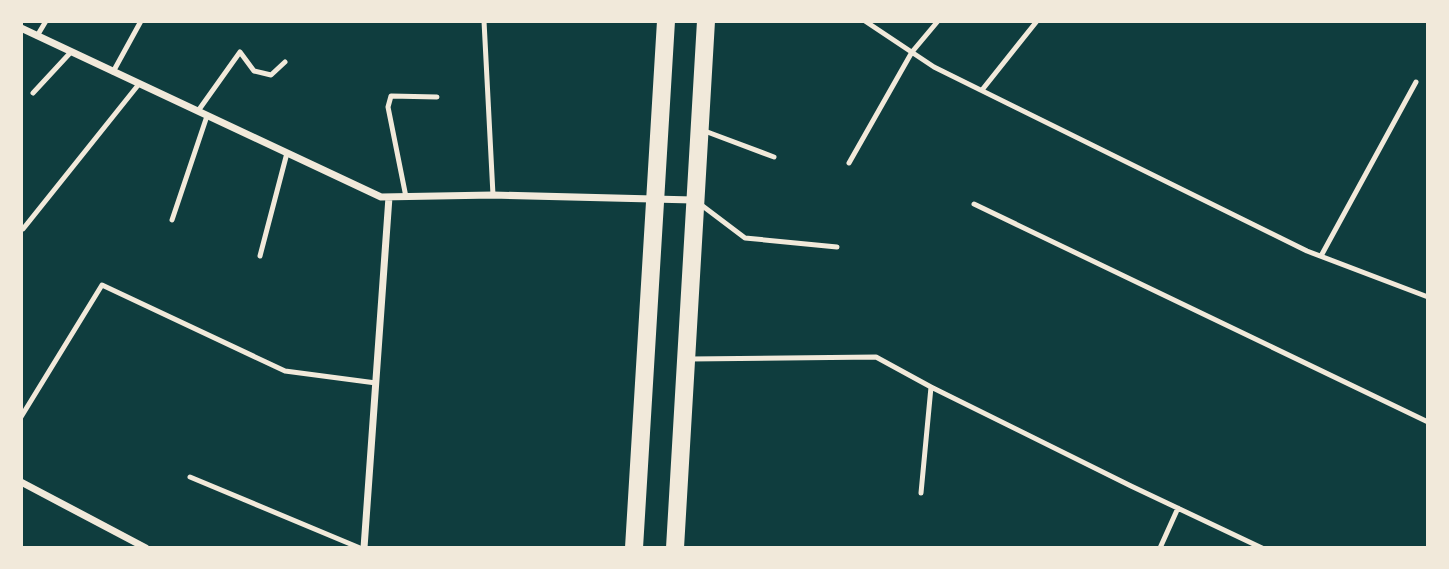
<svg xmlns="http://www.w3.org/2000/svg" width="1449" height="569" viewBox="0 0 1449 569" font-family="'Roboto Condensed',sans-serif">
	<rect width="100%" height="100%" fill="#0f3d3e"/>
	<g fill="none" stroke-linecap="round" stroke-linejoin="round">
		<path stroke="#f1e9da" stroke-width="5" d="M 484,21 L 493,195
			M 865,21 L 934,67 L 1307,251 L 1428,297
			M 37,36 L 46,21
			M 113,72 L 141,21
			M 982,90 L 1037,21
			M 33,93 L 71,52
			M 198,111 L 240,52 L 254,71 L 271,75 L 285,62
			M 702,130 L 774,157
			M 849,163 L 912,52 L 938,21
			M 406,197 L 388,107 L 391,96 L 437,97
			M 700,204 L 745,238 L 837,247
			M 974,204 L 1428,422
			M 172,220 L 207,116
			M 21,228 L 23,229 L 139,84
			M 260,256 L 287,153
			M 1321,256 L 1416,82
			M 690,359 L 876,357 L 931,387
			M 21,417 L 102,285 L 285,371 L 376,383
			M 190,477 L 360,548
			M 921,493 L 931,387 L 1131,486 L 1262,548
			M 1160,548 L 1178,508"/>
		<path stroke="#f1e9da" stroke-width="7" d="M 21,28 L 381,197 L 493,195 L 693,200
			M 21,482 L 146,548
			M 364,548 L 389,197"/>
		<path stroke="#f1e9da" stroke-width="18" d="M 634,548 L 666,21
			M 675,548 L 706,21"/>
	</g>
	<rect width="1449" height="569" fill="none" stroke="#f1e9da" stroke-width="46"/>
</svg>
